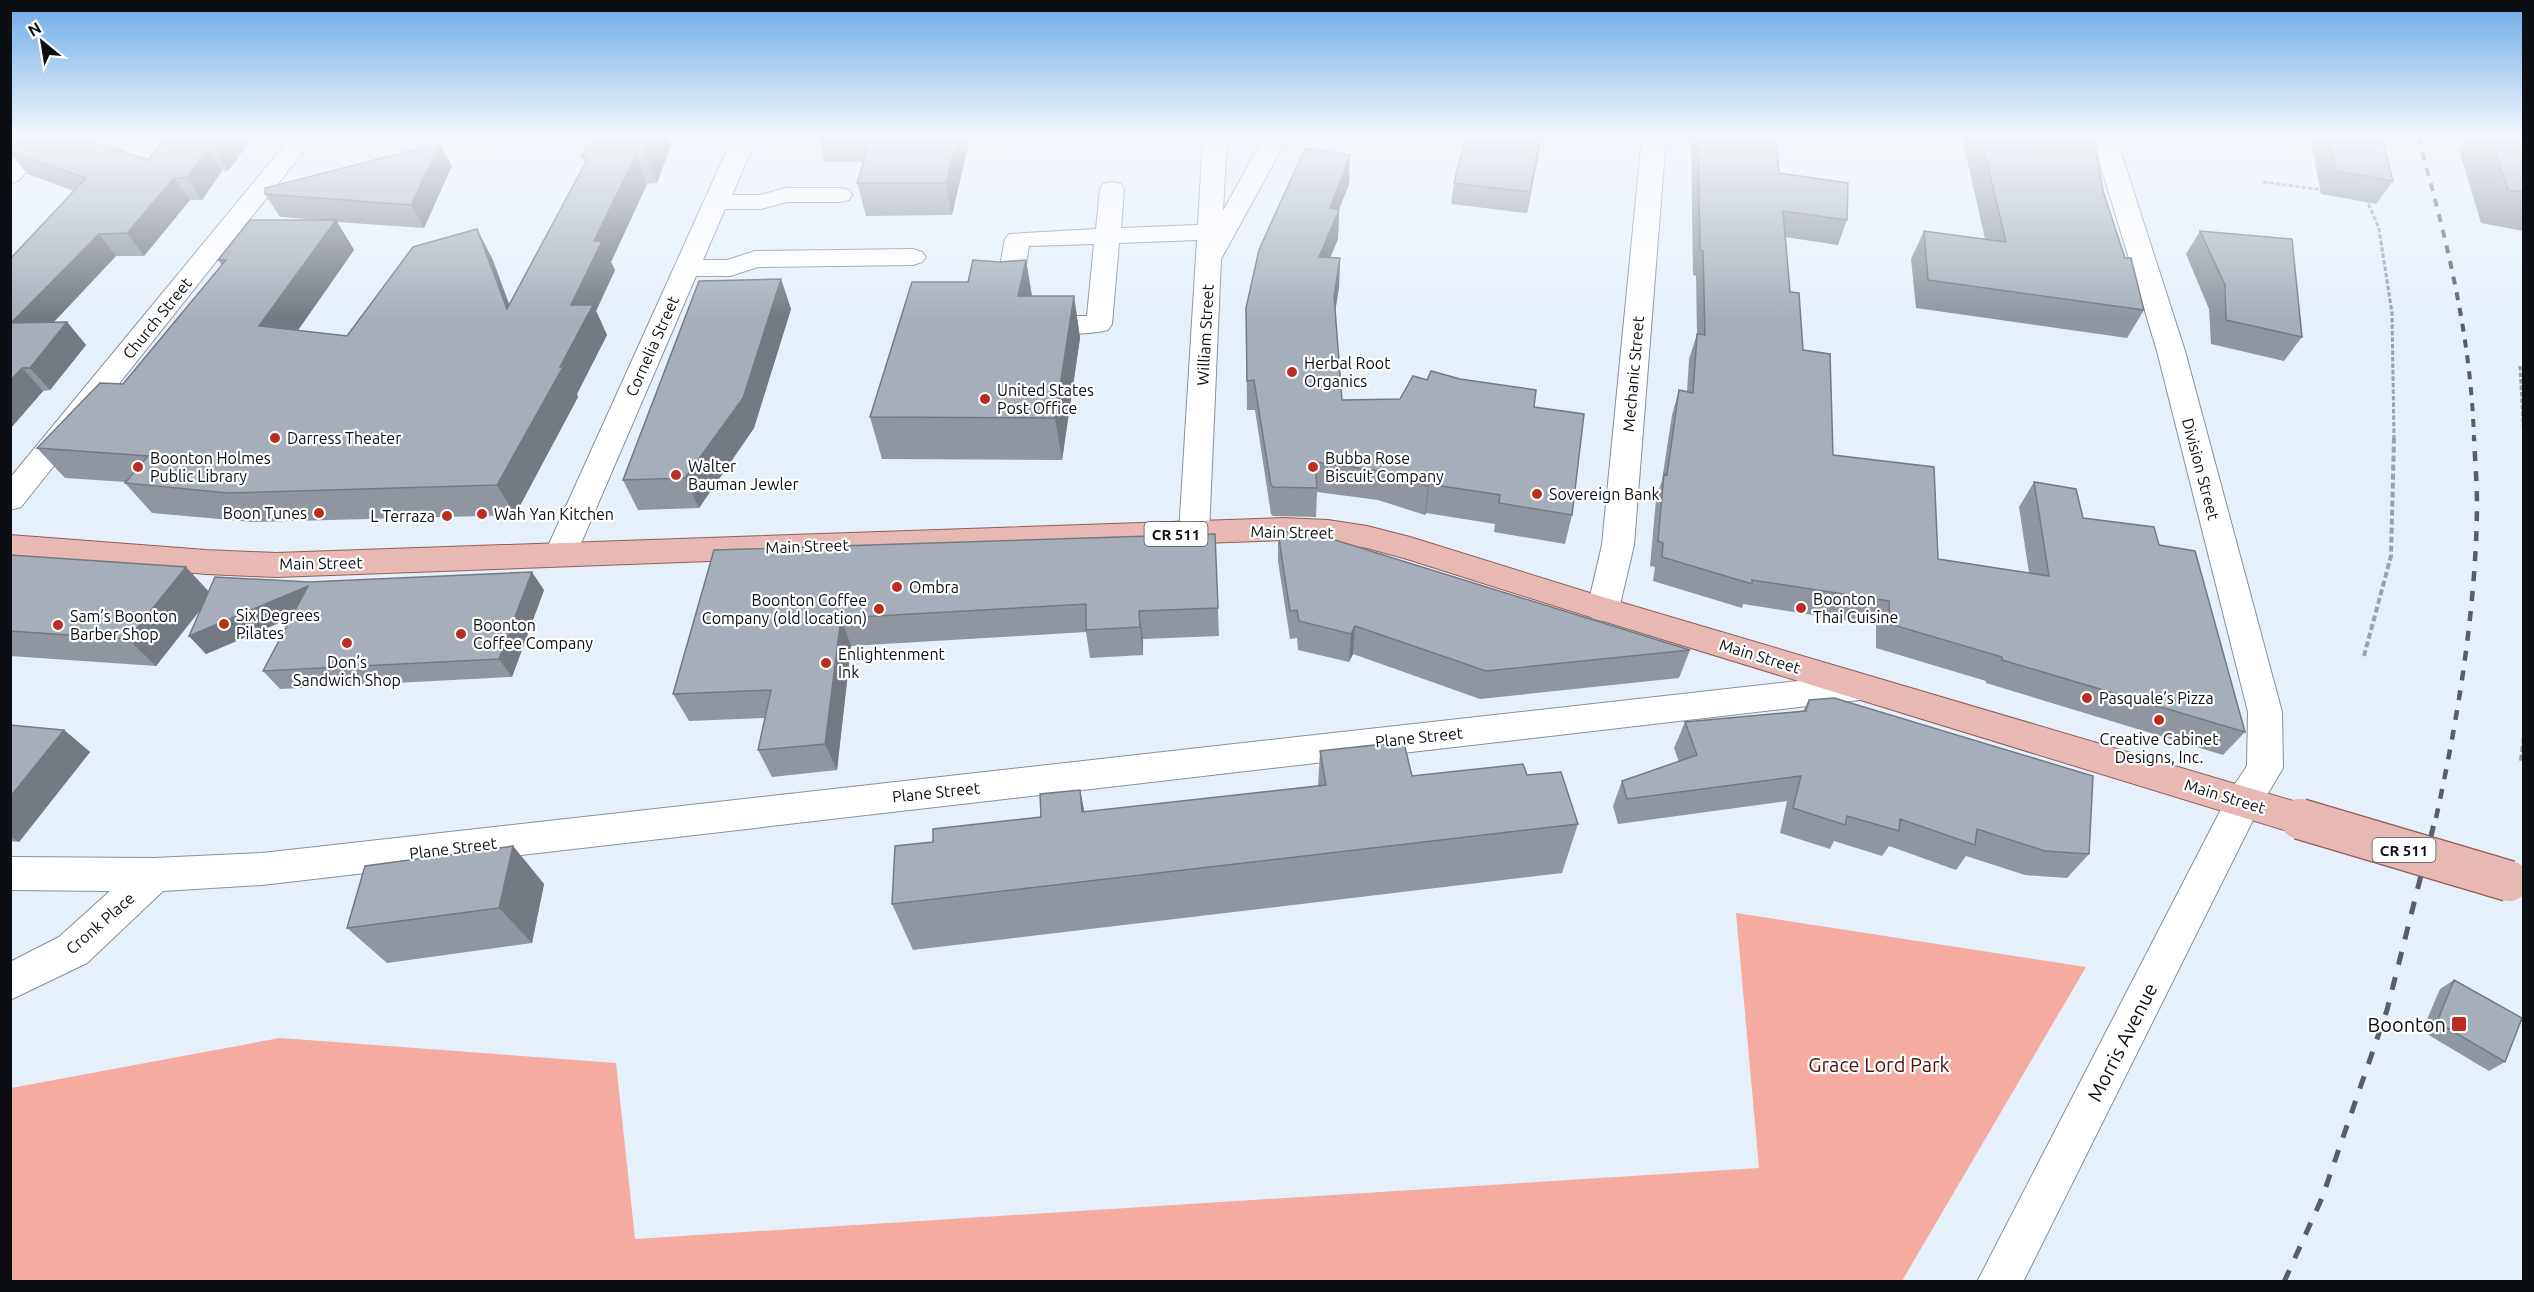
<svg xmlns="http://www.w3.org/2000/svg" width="2534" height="1292" viewBox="0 0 2534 1292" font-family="Ubuntu,sans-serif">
	<rect width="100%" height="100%" fill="#e6f0fa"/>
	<path fill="#f5aba0" d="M 1736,913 L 2086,967 L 1902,1281 L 11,1281 L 11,1088 L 280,1038 L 616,1063 L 635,1239 L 1759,1168 Z"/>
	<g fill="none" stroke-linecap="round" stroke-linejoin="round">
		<g stroke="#88909a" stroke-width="2">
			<path id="minor" d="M 34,137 L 59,137 L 18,181 L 10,183 L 10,162 Z
				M 291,137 L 315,137 L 21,507 L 10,510 L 10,478 Z
				M 733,137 L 757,137 L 732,195 L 760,195 L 786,188 L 840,188 L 849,190 L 852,195 L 849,200 L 840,202 L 787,202 L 761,209 L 725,209 L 703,260 L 727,260 L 755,251 L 913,249 L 922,252 L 926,257 L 922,262 L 913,265 L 758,267 L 730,276 L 696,276 L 576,555 L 571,563 L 560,566 L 549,563 L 544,555 Z
				M 1203,137 L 1227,137 L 1223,211 L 1264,137 L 1288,137 L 1221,259 L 1209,533 L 1205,541 L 1194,544 L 1183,541 L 1179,533 L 1197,240 L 1119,243 L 1112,324 L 1108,330 C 1087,335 1057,335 1036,330 L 1032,324 L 1036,318 L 1045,316 L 1087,316 L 1094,244 L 1029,246 L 1021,295 L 1017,301 L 1008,303 L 999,301 L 995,295 L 1005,239 L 1009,234 L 1096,229 L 1100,189 L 1103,184 L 1112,182 L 1121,184 L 1124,189 L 1121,228 L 1198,225 Z
				M 1642,137 L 1666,137 L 1634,545 L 1619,609 L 1614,618 L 1603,621 L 1592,618 L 1587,609 L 1602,545 Z
				M 2092,137 L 2116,137 L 2185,351 L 2282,712 L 2283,768 L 2257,812 L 2023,1282 L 1977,1282 L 2231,790 L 2247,766 L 2248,712 L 2157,351 Z
				M 1860,674 L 1872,677 L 1877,687 L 1872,697 L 1860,700 L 262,885 L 163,891 L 87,963 L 10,1000 L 10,962 L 59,937 L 110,891 L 10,890 L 10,857 L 154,858 L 262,853 Z"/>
		</g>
		<g stroke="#915e58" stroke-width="2">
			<path id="major" d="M 1283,518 L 1328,520 L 1367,526 L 1410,537 L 1603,597 L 2300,803 L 2313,808 L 2318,819 L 2313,830 L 2300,835 L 1603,621 L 1407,559 L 1367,548 L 1328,542 L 1283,540 L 276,577 L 206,574 L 10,557 L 10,535 L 206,550 L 276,553 Z"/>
		</g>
		<path stroke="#9aa2aa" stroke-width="3" stroke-dasharray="4.5 2" stroke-linecap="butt" d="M 2263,182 L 2325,190
			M 2366,198 L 2379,229 L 2392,313 L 2394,439
			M 2520,366 L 2524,439"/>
		<path stroke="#9aa2aa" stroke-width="4" stroke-dasharray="6 3" stroke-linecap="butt" d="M 2524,438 L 2524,445
			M 2364,656 L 2391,556 L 2394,438
			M 2524,737 L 2521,761 L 2524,762"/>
		<use href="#minor" fill="#fff" fill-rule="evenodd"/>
		<use href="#major" fill="#e8b8b2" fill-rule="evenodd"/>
		<path stroke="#585e64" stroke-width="4" stroke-dasharray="8 8" stroke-linecap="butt" d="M 2418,137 C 2446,237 2471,335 2474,439"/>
		<path stroke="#585e64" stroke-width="4.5" stroke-dasharray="10 10" stroke-linecap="butt" d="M 2436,818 C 2458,718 2476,609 2477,506 C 2477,483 2475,460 2474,438"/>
		<path stroke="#585e64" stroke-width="5" stroke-dasharray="13 13" stroke-linecap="butt" d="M 2284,1282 L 2322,1198 L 2387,1010 L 2436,816"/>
		<g stroke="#915e58" stroke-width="43" stroke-linecap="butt">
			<path id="major-bridge" d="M 2300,819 L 2509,881"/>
		</g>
		<use href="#major-bridge" stroke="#e8b8b2" stroke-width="40"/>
	</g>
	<path fill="#8f969f" d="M 10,137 L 148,160 L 167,137 L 253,137 L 228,171 L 222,171 L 202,200 L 190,200 L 144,256 L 116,256 L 54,322 L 67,322 L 86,345 L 50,390 L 43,391 L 10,429 L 10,259 L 74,191 L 27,174 L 13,156 L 10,158 Z
		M 591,137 L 668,137 L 671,145 L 657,183 L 647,184 L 611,262 L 615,270 L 596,311 L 607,335 L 577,394 L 578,397 L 515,515 L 253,522 L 152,513 L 125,483 L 126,482 L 65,478 L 37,448 L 123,384 L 222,265 L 218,260 L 321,220 L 280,217 L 265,194 L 452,166 L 424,228 L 337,222 L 354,250 L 298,330 L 347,336 L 492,258 L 509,304 L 585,163 L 582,157 Z
		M 818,137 L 970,137 L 952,215 L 866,216 L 857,183 L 864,162 L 825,162 Z
		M 1465,137 L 1542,137 L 1527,213 L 1451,204 L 1454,183 Z
		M 1691,137 L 1776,137 L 1779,173 L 1847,220 L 1838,245 L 1785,237 L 1790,292 L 1803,350 L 1833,455 L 1938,559 L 2029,573 L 2019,507 L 2034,482 L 2083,518 L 2159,545 L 2245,732 L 2223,755 L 1986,683 L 1986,681 L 1876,648 L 1876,625 L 1743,604 L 1742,608 L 1653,581 L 1655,567 L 1650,566 L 1656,499 L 1662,480 L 1672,415 L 1679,390 L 1687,392 L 1689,359 L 1697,334 L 1696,276 L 1693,275 Z
		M 1962,137 L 2094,137 L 2103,191 L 2125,258 L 2144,310 L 2127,338 L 1916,308 L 1911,259 L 1924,231 L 1985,239 Z
		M 2310,137 L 2382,137 L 2393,181 L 2376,204 L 2321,194 Z
		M 2469,137 L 2523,137 L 2523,231 L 2481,223 L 2459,150 Z
		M 1350,155 L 1349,184 L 1339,210 L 1338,239 L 1330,258 L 1340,258 L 1339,287 L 1335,310 L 1342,400 L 1534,407 L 1572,515 L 1565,544 L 1494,532 L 1495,524 L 1426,513 L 1425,515 L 1378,500 L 1317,492 L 1316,517 L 1273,516 L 1271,514 L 1255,410 L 1247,410 L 1246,308 Z
		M 2200,231 L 2302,337 L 2284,361 L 2211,344 L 2209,309 L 2186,254 Z
		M 1026,260 L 1032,296 L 1074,296 L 1080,338 L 1062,460 L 882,459 L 870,417 L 968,282 L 1000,262 Z
		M 781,279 L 791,309 L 754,428 L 699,508 L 638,510 L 623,480 Z
		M 1278,532 L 1690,650 L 1679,678 L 1480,699 L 1353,654 L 1349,662 L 1298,650 L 1297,638 L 1290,639 L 1278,561 Z
		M 1215,534 L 1219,636 L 1143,639 L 1143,655 L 1090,658 L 1086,632 L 851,646 L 837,770 L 772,777 L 758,750 L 765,718 L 689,721 L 673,694 L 714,550 Z
		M 10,555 L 208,591 L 309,582 L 544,590 L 512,677 L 280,689 L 263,671 L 291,618 L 206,654 L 189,636 L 200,610 L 156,666 L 10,656 Z
		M 1809,700 L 2089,854 L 2067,878 L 2025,875 L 1966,856 L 1956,870 L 1889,846 L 1882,856 L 1834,841 L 1830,849 L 1780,833 L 1787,801 L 1618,824 L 1613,806 L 1622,781 L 1679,762 L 1674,748 L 1685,722 L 1803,711 Z
		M 10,725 L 64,730 L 90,752 L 19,842 L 10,841 Z
		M 1320,751 L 1412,776 L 1527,775 L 1578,824 L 1562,873 L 913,950 L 892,904 L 933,842 L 1041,817 L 1080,790 L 1084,812 L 1318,786 Z
		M 513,846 L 544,884 L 532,943 L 387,963 L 347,928 Z
		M 2454,980 L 2505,1062 L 2489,1071 L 2422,1031 L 2440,989 Z"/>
	<path fill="#747a82" d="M 10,137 L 30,137 L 10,152 Z
		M 222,137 L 253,137 L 228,171 L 213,148 Z
		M 652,137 L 668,137 L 671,145 L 657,183 L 645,154 Z
		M 957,137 L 970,137 L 952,215 L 946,183 Z
		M 1541,137 L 1542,137 L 1527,213 L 1530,192 Z
		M 440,143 L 452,166 L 424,228 L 411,205 Z
		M 207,149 L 222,171 L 202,200 L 187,177 Z
		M 636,155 L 647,184 L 611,262 L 615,270 L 596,311 L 607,335 L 577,394 L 578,397 L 515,515 L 497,485 L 571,305 L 594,241 Z
		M 1350,155 L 1349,184 L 1335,219 L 1339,210 L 1338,239 L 1318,286 L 1319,257 L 1330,208 Z
		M 174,178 L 190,200 L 144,256 L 127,233 Z
		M 336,220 L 354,250 L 280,356 L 259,326 Z
		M 477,229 L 492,258 L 522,339 L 507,309 Z
		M 99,234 L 116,256 L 31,346 L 11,323 Z
		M 1340,258 L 1339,287 L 1333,326 L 1334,296 Z
		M 1026,260 L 1033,303 L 1018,296 Z
		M 781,279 L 791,309 L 754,428 L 699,508 L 685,478 Z
		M 1074,296 L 1080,338 L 1062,460 L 1055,418 Z
		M 67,322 L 86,345 L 50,390 L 30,368 Z
		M 22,368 L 43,391 L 10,429 L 10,381 Z
		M 1429,484 L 1426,513 L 1425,515 L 1428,486 Z
		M 186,567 L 212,595 L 156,666 L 128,639 Z
		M 532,572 L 544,590 L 512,677 L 499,659 Z
		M 308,586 L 323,604 L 206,654 L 189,636 Z
		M 1139,611 L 1143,639 L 1143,655 L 1140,627 Z
		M 841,618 L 851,646 L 837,770 L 825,744 Z
		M 1355,626 L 1353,654 L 1349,662 L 1351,634 Z
		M 64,730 L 90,752 L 19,842 L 10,836 L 10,797 Z
		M 1080,790 L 1090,839 L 1082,812 Z
		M 513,846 L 544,884 L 532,943 L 499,908 Z"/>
	<path fill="#a6afb9" stroke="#747a82" stroke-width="1.5" d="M 24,137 L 79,137 L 148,160 L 167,137 L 222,137 L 213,148 L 207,149 L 187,177 L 174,178 L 127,233 L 99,234 L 11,323 L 67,322 L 30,368 L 22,368 L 10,381 L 10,259 L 86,178 L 10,152 L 10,151 Z
		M 591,137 L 652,137 L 645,154 L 636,155 L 594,241 L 602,241 L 571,305 L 593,305 L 560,367 L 563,367 L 497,485 L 228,493 L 125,483 L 148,456 L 37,448 L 100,383 L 123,384 L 226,260 L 218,260 L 250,220 L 336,220 L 259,326 L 347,336 L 413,247 L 477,229 L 507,309 L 589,156 L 582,157 Z
		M 871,137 L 957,137 L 946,183 L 857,183 Z
		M 1465,137 L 1541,137 L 1530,192 L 1454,183 Z
		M 1698,137 L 1776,137 L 1779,173 L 1848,183 L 1847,220 L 1783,211 L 1790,292 L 1799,293 L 1803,350 L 1830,354 L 1833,455 L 1934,467 L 1938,559 L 2049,576 L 2034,482 L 2076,489 L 2083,518 L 2154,527 L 2159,545 L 2195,551 L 2245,732 L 2002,660 L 2002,657 L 1890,624 L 1889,601 L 1752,580 L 1752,584 L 1662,557 L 1663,543 L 1658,541 L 1664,474 L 1667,475 L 1679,390 L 1693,393 L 1697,334 L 1705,335 L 1703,251 L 1700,250 Z
		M 1981,137 L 2094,137 L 2103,191 L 2125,258 L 2131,258 L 2144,310 L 1928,280 L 1924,231 L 2006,242 Z
		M 2329,137 L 2382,137 L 2393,181 L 2336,171 Z
		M 2490,137 L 2523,137 L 2523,192 L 2508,190 Z
		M 440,143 L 411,205 L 265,194 L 265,188 Z
		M 1305,148 L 1350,155 L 1330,208 L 1339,210 L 1319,257 L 1340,258 L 1334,296 L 1342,400 L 1400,399 L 1413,376 L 1427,380 L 1431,371 L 1460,379 L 1536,390 L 1534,407 L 1584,414 L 1572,515 L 1499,503 L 1500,495 L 1429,484 L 1428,486 L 1381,471 L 1315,462 L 1317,488 L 1273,487 L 1271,485 L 1254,380 L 1247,381 L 1246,308 L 1259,250 Z
		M 2200,231 L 2292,239 L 2302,337 L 2226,320 L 2225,285 Z
		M 973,260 L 1000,262 L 1026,260 L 1018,296 L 1074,296 L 1055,418 L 870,417 L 912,282 L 968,282 Z
		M 781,279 L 743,398 L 685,478 L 623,480 L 699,281 Z
		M 1306,531 L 1690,650 L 1486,671 L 1355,626 L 1351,634 L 1299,621 L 1297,610 L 1290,611 L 1278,532 Z
		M 1215,534 L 1218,608 L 1139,611 L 1140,627 L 1086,630 L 1086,604 L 841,618 L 825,744 L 758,750 L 771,690 L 673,694 L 714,550 Z
		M 10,555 L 186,567 L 128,639 L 10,631 Z
		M 532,572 L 499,659 L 263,671 L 308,586 L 189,636 L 215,577 L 309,582 Z
		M 1834,698 L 2093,776 L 2089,854 L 2045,851 L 1977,829 L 1975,845 L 1900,819 L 1899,831 L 1847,816 L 1845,825 L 1793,808 L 1801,776 L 1627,799 L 1622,781 L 1697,755 L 1685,722 L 1806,711 L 1809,700 Z
		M 10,725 L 64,730 L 10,797 Z
		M 1404,743 L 1412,776 L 1523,764 L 1527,775 L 1561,772 L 1578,824 L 892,904 L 895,846 L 933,842 L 933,829 L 1041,817 L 1040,794 L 1080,790 L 1082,812 L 1326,785 L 1320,751 L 1383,744 Z
		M 513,846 L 499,908 L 347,928 L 365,866 Z
		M 2454,980 L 2522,1018 L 2505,1062 L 2437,1022 Z"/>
	<linearGradient id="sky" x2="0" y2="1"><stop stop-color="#6caae6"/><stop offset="0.43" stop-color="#f4f8fd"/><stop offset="1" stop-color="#f4f8fd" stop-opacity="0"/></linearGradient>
	<rect width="2534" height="318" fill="url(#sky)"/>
	<g fill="#bb2d23" stroke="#fff" stroke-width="2">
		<circle cx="1292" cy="372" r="6"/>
		<circle cx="985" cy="399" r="6"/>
		<circle cx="275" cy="438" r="6"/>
		<circle cx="138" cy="467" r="6"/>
		<circle cx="1313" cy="467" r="6"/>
		<circle cx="676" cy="475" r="6"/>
		<circle cx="1537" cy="494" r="6"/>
		<circle cx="319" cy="513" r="6"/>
		<circle cx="482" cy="514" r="6"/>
		<circle cx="447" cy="516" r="6"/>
		<circle cx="897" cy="587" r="6"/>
		<circle cx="1801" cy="608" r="6"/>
		<circle cx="879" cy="609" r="6"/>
		<circle cx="224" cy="624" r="6"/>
		<circle cx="58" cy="625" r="6"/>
		<circle cx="461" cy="634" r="6"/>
		<circle cx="347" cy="643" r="6"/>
		<circle cx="826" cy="663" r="6"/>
		<circle cx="2087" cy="698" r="6"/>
		<circle cx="2159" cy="720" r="6"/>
		<rect x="2451" y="1016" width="16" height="16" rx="3"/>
	</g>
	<g text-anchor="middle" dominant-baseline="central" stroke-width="4.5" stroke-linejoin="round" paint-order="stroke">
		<g fill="#fff" stroke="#545659" stroke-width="1.5">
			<rect x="1144.5" y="522" width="63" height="24" rx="4.5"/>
			<rect x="2372.5" y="838" width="63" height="24" rx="4.5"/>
		</g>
		<g font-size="15" font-weight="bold" fill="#0b0e12">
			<text x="1176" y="534">CR 511</text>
			<text x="2404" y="850">CR 511</text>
		</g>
		<g font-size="16" fill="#0b0e12" stroke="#fff">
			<text transform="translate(157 318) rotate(-51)">Church Street</text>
			<text transform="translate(1205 335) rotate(-87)">William Street</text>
			<text transform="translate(652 346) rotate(-66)">Cornelia Street</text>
			<text transform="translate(1633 374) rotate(-85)">Mechanic Street</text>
			<text transform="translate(2201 469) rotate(75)">Division Street</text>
			<text transform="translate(1292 532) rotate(1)">Main Street</text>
			<text transform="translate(807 546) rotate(-2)">Main Street</text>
			<text transform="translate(321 563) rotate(-1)">Main Street</text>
			<text transform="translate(1760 656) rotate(17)">Main Street</text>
			<text transform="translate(1419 737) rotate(-6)">Plane Street</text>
			<text transform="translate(936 792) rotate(-6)">Plane Street</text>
			<text transform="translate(2225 796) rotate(17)">Main Street</text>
			<text transform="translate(453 848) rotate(-7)">Plane Street</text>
			<text transform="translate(100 923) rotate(-41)">Cronk Place</text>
		</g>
		<g font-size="16" fill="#0b0e12" stroke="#fff" text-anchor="start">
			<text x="1304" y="363">Herbal Root<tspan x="1304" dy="18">Organics</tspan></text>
			<text x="997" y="390">United States<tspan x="997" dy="18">Post Office</tspan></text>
			<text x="287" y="438">Darress Theater</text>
			<text x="150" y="458">Boonton Holmes<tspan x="150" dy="18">Public Library</tspan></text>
			<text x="1325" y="458">Bubba Rose<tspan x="1325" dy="18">Biscuit Company</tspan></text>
			<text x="688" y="466">Walter<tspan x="688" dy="18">Bauman Jewler</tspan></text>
			<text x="1549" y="494">Sovereign Bank</text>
			<text x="307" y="513" text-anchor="end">Boon Tunes</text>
			<text x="494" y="514">Wah Yan Kitchen</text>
			<text x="435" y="516" text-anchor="end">L Terraza</text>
			<text x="909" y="587">Ombra</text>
			<text x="1813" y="599">Boonton<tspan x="1813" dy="18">Thai Cuisine</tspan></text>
			<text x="867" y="600" text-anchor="end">Boonton Coffee<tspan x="867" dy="18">Company (old location)</tspan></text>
			<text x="236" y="615">Six Degrees<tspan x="236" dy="18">Pilates</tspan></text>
			<text x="70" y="616">Sam’s Boonton<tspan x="70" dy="18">Barber Shop</tspan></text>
			<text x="473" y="625">Boonton<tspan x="473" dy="18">Coffee Company</tspan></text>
			<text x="838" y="654">Enlightenment<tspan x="838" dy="18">Ink</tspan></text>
			<text x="347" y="662" text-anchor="middle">Don’s<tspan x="347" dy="18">Sandwich Shop</tspan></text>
			<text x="2099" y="698">Pasquale’s Pizza</text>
			<text x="2159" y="739" text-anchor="middle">Creative Cabinet<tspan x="2159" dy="18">Designs, Inc.</tspan></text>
		</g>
		<g font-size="20" fill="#0b0e12" stroke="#fff" text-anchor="end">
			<text x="2446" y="1024">Boonton</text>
		</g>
		<g font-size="20" fill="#0b0e12" stroke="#fff">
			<text transform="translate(2122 1042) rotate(-63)">Morris Avenue</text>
		</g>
		<g font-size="20" fill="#4e0e09" stroke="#fff">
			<text x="1879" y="1064">Grace Lord Park</text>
		</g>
	</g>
	<rect width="2534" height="1292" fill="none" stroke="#0b0e12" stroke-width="24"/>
	<g transform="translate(42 42) rotate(330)" stroke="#ffffff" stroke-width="4.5" paint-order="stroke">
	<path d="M0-4.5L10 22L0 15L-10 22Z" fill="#0b0e12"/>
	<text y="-9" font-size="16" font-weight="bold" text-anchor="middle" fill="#0b0e12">N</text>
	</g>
</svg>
